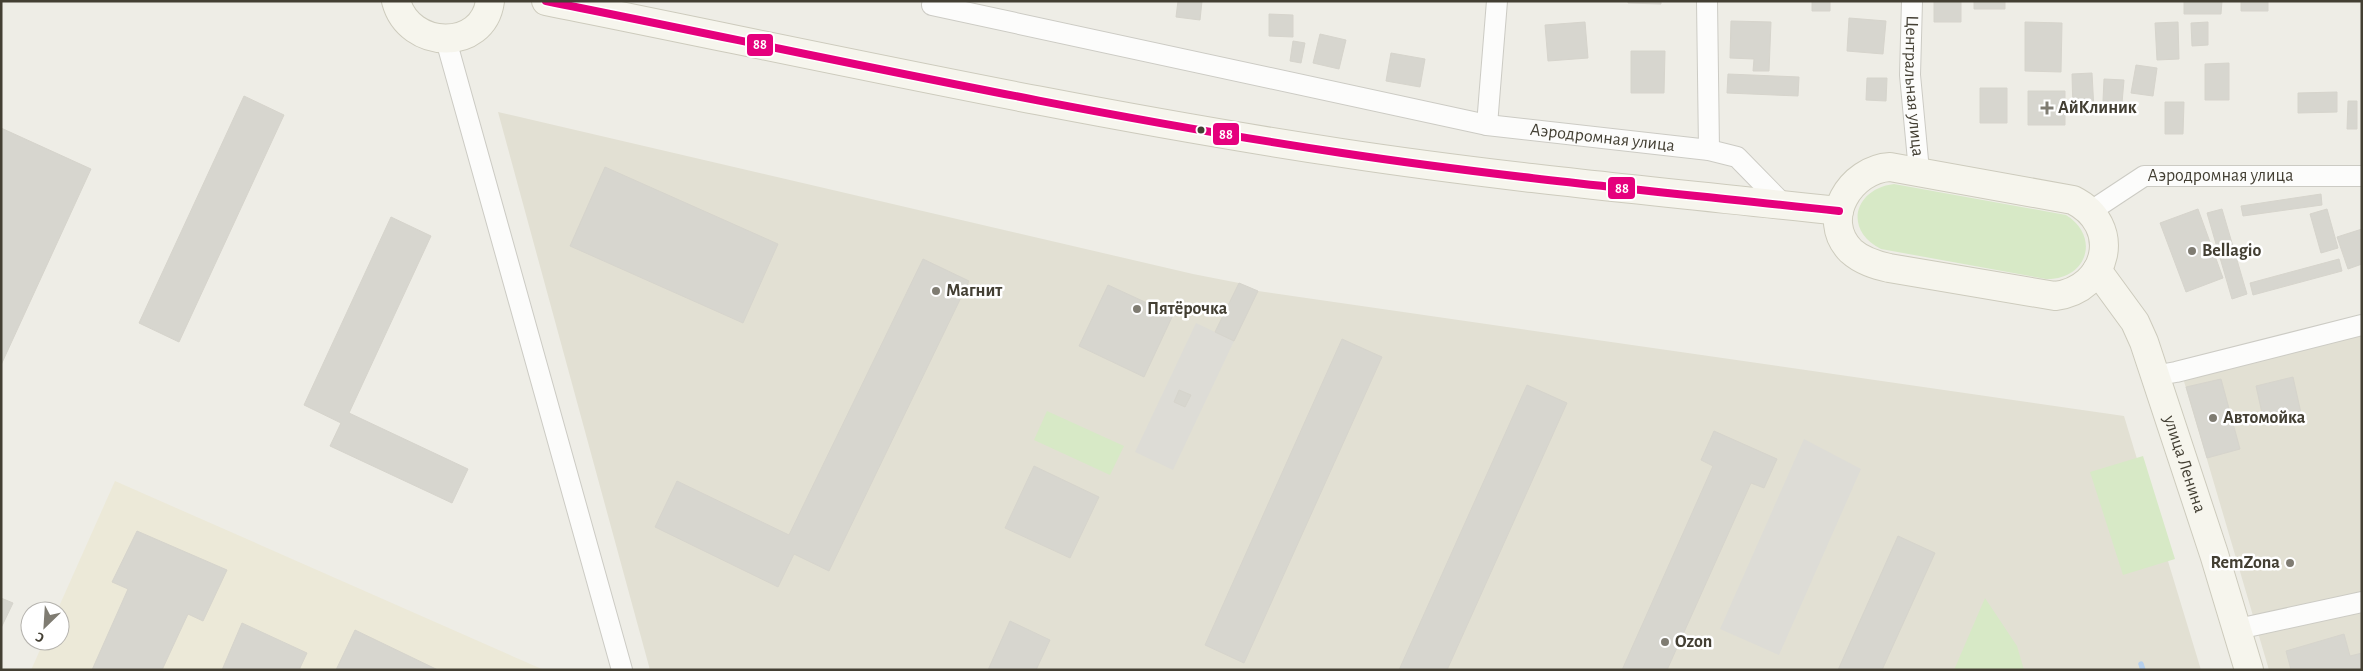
<svg xmlns="http://www.w3.org/2000/svg" width="2363" height="671" viewBox="0 0 2363 671" font-family="'Alegreya Sans',sans-serif">
	<rect width="100%" height="100%" fill="#eeede6"/>
	<path fill="#e2e0d3" d="M 498,112 L 1193,274 L 1239,283 L 1258,291 L 2124,416 L 2201,670 L 650,670 Z
		M 2362,332 L 2362,670 L 2269,670 L 2183,378 Z"/>
	<path fill="#ece9d8" d="M 115,481 L 544,670 L 31,670 L 44,641 L 60,641 L 60,611 L 57,611 Z"/>
	<path fill="#d7e9c6" d="M 1894,184 L 2066,215 C 2101,237 2087,280 2046,279 L 1881,249 C 1843,230 1854,189 1894,184 Z
		M 1047,411 L 1124,446 L 1110,475 L 1034,440 Z
		M 2143,456 L 2175,559 L 2123,575 L 2090,472 Z
		M 1985,598 L 2017,646 L 2024,670 L 1954,670 Z"/>
	<path fill="#dddcd6" d="M 1196,323 L 1234,341 L 1173,470 L 1135,452 Z
		M 1804,439 L 1861,469 L 1779,655 L 1720,629 Z"/>
	<g fill="none" stroke-linecap="round" stroke-linejoin="round">
		<path stroke="#b6d0ed" stroke-width="5.5" d="M 2141,664 L 2143,670"/>
	</g>
	<path fill="#d7d6cf" stroke="#d6d4cc" d="M 1178,1 L 1202,1 L 1200,20 L 1176,17 Z
		M 1628,1 L 1661,1 L 1661,4 L 1628,3 Z
		M 1812,1 L 1830,1 L 1830,11 L 1812,11 Z
		M 1934,1 L 1961,1 L 1961,22 L 1934,22 Z
		M 1974,1 L 2005,1 L 2005,9 L 1974,9 Z
		M 2184,1 L 2222,1 L 2221,14 L 2184,14 Z
		M 2241,1 L 2268,1 L 2268,11 L 2241,11 Z
		M 1269,14 L 1293,15 L 1293,37 L 1269,36 Z
		M 1849,18 L 1886,21 L 1883,54 L 1847,51 Z
		M 1731,21 L 1771,22 L 1769,71 L 1753,71 L 1754,59 L 1730,58 Z
		M 1585,22 L 1588,58 L 1548,61 L 1545,25 Z
		M 2025,22 L 2062,23 L 2061,72 L 2025,71 Z
		M 2178,22 L 2179,59 L 2157,60 L 2155,23 Z
		M 2208,22 L 2208,45 L 2192,46 L 2191,23 Z
		M 1320,34 L 1346,40 L 1339,69 L 1313,63 Z
		M 1293,41 L 1305,43 L 1301,63 L 1290,61 Z
		M 1631,51 L 1665,51 L 1664,93 L 1631,93 Z
		M 1391,53 L 1425,59 L 1420,87 L 1386,81 Z
		M 2229,63 L 2229,100 L 2205,100 L 2205,64 Z
		M 2136,65 L 2157,68 L 2153,96 L 2131,93 Z
		M 2092,73 L 2094,110 L 2073,111 L 2072,74 Z
		M 1728,74 L 1799,77 L 1798,96 L 1727,93 Z
		M 1867,78 L 1887,78 L 1886,101 L 1866,100 Z
		M 2104,79 L 2124,80 L 2122,103 L 2103,101 Z
		M 1980,88 L 2007,88 L 2007,123 L 1980,123 Z
		M 2028,91 L 2065,91 L 2065,125 L 2028,125 Z
		M 2337,92 L 2337,112 L 2298,113 L 2298,93 Z
		M 244,96 L 284,115 L 179,342 L 139,323 Z
		M 2348,101 L 2357,101 L 2357,129 L 2347,129 Z
		M 2165,102 L 2184,102 L 2183,134 L 2165,134 Z
		M 1,128 L 91,169 L 1,365 Z
		M 605,167 L 778,244 L 743,323 L 570,246 Z
		M 2321,194 L 2322,205 L 2243,216 L 2241,206 Z
		M 2198,209 L 2223,278 L 2186,292 L 2160,223 Z
		M 2222,209 L 2247,294 L 2232,299 L 2207,213 Z
		M 2327,209 L 2338,248 L 2321,253 L 2310,214 Z
		M 391,217 L 431,236 L 349,413 L 468,469 L 452,503 L 330,446 L 341,423 L 304,405 Z
		M 2362,229 L 2362,264 L 2348,269 L 2337,237 Z
		M 923,259 L 969,281 L 829,571 L 794,554 L 778,587 L 655,527 L 677,481 L 789,535 Z
		M 2339,259 L 2342,271 L 2253,295 L 2250,283 Z
		M 1239,283 L 1258,291 L 1234,341 L 1215,332 Z
		M 1108,285 L 1173,315 L 1144,377 L 1079,346 Z
		M 1342,339 L 1382,357 L 1244,663 L 1205,645 Z
		M 2293,377 L 2301,413 L 2264,422 L 2256,386 Z
		M 2221,379 L 2240,449 L 2207,458 L 2186,387 Z
		M 1527,385 L 1567,403 L 1447,670 L 1399,670 Z
		M 1179,390 L 1191,395 L 1185,407 L 1174,402 Z
		M 1714,431 L 1777,459 L 1764,488 L 1751,483 L 1667,670 L 1622,670 L 1713,466 L 1701,460 Z
		M 1034,466 L 1099,497 L 1070,558 L 1005,528 Z
		M 137,531 L 227,570 L 203,621 L 188,614 L 162,670 L 92,670 L 128,589 L 112,582 Z
		M 1898,536 L 1935,553 L 1882,670 L 1838,670 Z
		M 1,598 L 13,603 L 1,628 Z
		M 1010,621 L 1050,640 L 1036,670 L 988,670 Z
		M 242,623 L 307,653 L 299,670 L 222,670 Z
		M 355,630 L 438,670 L 336,670 Z
		M 2344,634 L 2350,656 L 2362,653 L 2362,670 L 2291,670 L 2286,651 Z"/>
	<g fill="none" stroke-linecap="round" stroke-linejoin="round">
		<g stroke="#cccbc4" stroke-width="22">
			<g id="street">
				<path d="M 1707,1 L 1709,150"/>
				<path id="s1" d="M 1912,1 L 1910,75 L 1919,171"/>
				<path id="s2" d="M 932,5 L 1487,125 L 1709,150 L 1737,157 L 1784,205"/>
				<path d="M 446,40 L 622,670"/>
				<path d="M 1487,125 L 1497,1"/>
				<path id="s3" d="M 2091,211 L 2144,176 L 2362,176"/>
				<path d="M 2153,376 L 2176,372 L 2362,325"/>
				<path d="M 2238,629 L 2362,602"/>
			</g>
		</g>
		<g stroke="#cdcbbd" stroke-width="30">
			<g id="secondary">
				<path d="M 396,1 C 409,50 483,52 490,1"/>
				<path d="M 546,1 C 811,54 1075,113 1342,153 C 1507,178 1673,193 1839,211"/>
				<path d="M 1890,167 L 2073,200 C 2123,225 2109,289 2055,296 L 1889,268 C 1876,265 1862,261 1851,251 C 1819,219 1851,169 1890,167 Z"/>
				<path id="s4" d="M 2097,270 L 2135,322 L 2144,342 L 2214,554 L 2249,670"/>
			</g>
		</g>
		<use href="#street" stroke="#fcfcfb" stroke-width="20"/>
		<use href="#secondary" stroke="#f6f5ed" stroke-width="28"/>
		<g stroke="#fff" stroke-width="11">
			<path id="bus-1" d="M 546,1 C 811,54 1075,113 1342,153 C 1507,178 1673,193 1839,211"/>
		</g>
		<use href="#bus-1" stroke="#e5007d" stroke-width="8"/>
	</g>
	<g fill="#7f7c72" stroke="#fff" stroke-width="2">
		<path d="M2044.5 100.5h5v5h5v5h-5v5h-5v-5h-5v-5h5z"/>
		<circle cx="2192" cy="251" r="5"/>
		<circle cx="936" cy="291" r="5"/>
		<circle cx="1137" cy="309" r="5"/>
		<circle cx="2213" cy="418" r="5"/>
		<circle cx="2290" cy="563" r="5"/>
		<circle cx="1665" cy="642" r="5"/>
	</g>
	<circle fill="#433f33" stroke="#fff" stroke-width="2" cx="1201" cy="130" r="4.5"/>
	<g text-anchor="middle" dominant-baseline="central" stroke-width="5" stroke-linejoin="round" paint-order="stroke">
		<g font-size="18" fill="#433f33" stroke="#fff">
			<text stroke="none"><textPath href="#s1" startOffset="85">Центральная улица</textPath></text>
			<text stroke="none"><textPath href="#s2" startOffset="684">Аэродромная улица</textPath></text>
			<text stroke="none"><textPath href="#s3" startOffset="140">Аэродромная улица</textPath></text>
			<text stroke="none"><textPath href="#s4" startOffset="215">улица Ленина</textPath></text>
		</g>
		<g font-size="18" font-weight="bold" fill="#433f33" stroke="#fff" text-anchor="start">
			<text x="2058" y="108">АйКлиник</text>
			<text x="2202" y="251">Bellagio</text>
			<text x="946" y="291">Магнит</text>
			<text x="1147" y="309">Пятёрочка</text>
			<text x="2223" y="418">Автомойка</text>
			<text x="2280" y="563" text-anchor="end">RemZona</text>
			<text x="1675" y="642">Ozon</text>
		</g>
	</g>
	<g stroke="#fff" stroke-width="2">
		<rect x="746" y="33" width="28" height="24" rx="5" fill="#e5007d"/>
		<rect x="1212" y="122" width="28" height="24" rx="5" fill="#e5007d"/>
		<rect x="1607" y="176" width="29" height="24" rx="5" fill="#e5007d"/>
	</g>
	<g font-size="14" text-anchor="middle" font-weight="bold" fill="#fff">
		<text x="760" y="49">88</text>
		<text x="1226" y="139">88</text>
		<text x="1622" y="193">88</text>
	</g>
	<rect width="2363" height="671" fill="none" stroke="#433f33" stroke-width="5"/>
	<g transform="translate(45 626) rotate(205)"><circle r="24" fill="#ffffff" stroke="#b4b2ad"/>
	<path d="M0-4L9 19L0 12L-9 19Z" fill="#7f7c72"/>
	<text y="-8" font-size="14" font-weight="bold" text-anchor="middle" fill="#433f33">С</text>
	</g>
</svg>
